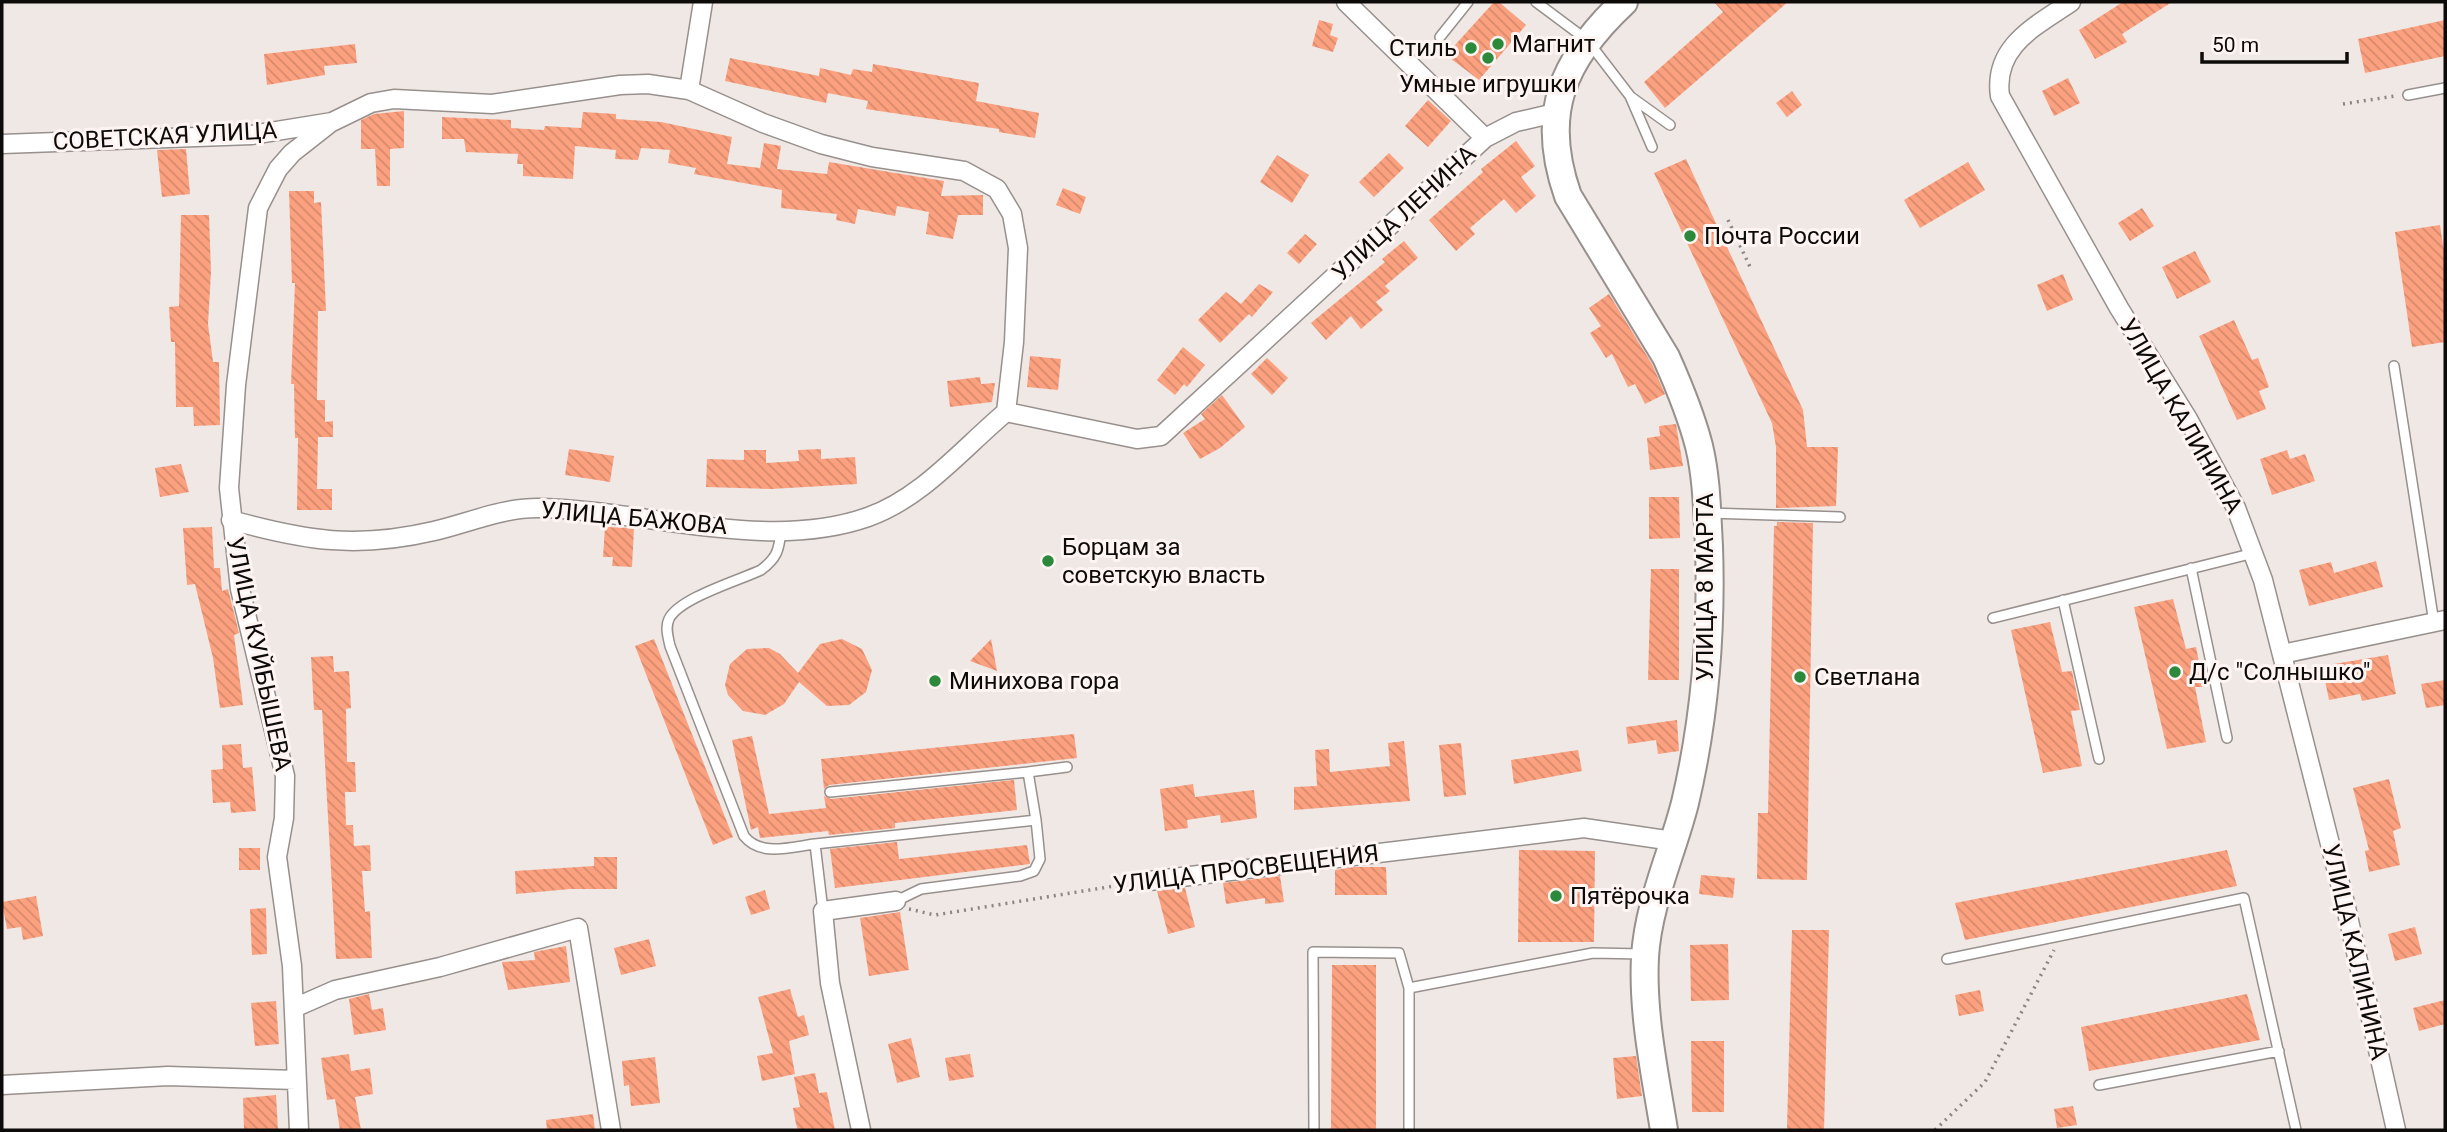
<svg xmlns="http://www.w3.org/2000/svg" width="2447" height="1132" viewBox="0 0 2447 1132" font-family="Roboto,sans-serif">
	<defs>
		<pattern id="building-back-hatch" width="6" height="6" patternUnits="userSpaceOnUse" patternTransform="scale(1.75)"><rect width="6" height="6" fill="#fca17f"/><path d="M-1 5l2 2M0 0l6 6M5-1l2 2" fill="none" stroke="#d7896c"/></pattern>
	</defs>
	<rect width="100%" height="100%" fill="#f0e8e5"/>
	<path fill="url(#building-back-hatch)" d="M 1494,2 L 1499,2 L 1526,25 L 1479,80 L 1446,55 Z
		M 1714,2 L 1788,2 L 1665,108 L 1644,82 L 1723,12 Z
		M 2123,2 L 2172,2 L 2122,34 L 2127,42 L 2095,59 L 2079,30 Z
		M 1319,20 L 1333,24 L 1330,35 L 1338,38 L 1333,52 L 1312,46 Z
		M 2445,20 L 2445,56 L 2365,73 L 2358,39 Z
		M 355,44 L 357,63 L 324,66 L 325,75 L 267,85 L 264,54 Z
		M 730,58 L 819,76 L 820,68 L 851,75 L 853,69 L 872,72 L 873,64 L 979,83 L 976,101 L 1039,113 L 1035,138 L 999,132 L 999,129 L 866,109 L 868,101 L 828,93 L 826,103 L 725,81 Z
		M 2068,78 L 2080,103 L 2054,116 L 2042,91 Z
		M 1792,91 L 1802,105 L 1787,117 L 1776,103 Z
		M 1428,100 L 1451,121 L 1428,147 L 1405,126 Z
		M 404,111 L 404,148 L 390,149 L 390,186 L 377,186 L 375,149 L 361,149 L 361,120 L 374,114 Z
		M 583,112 L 616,114 L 616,119 L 661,122 L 732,137 L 727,164 L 760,168 L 764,143 L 781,146 L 777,169 L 827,174 L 829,162 L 944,181 L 941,196 L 983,195 L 983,215 L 958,215 L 953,239 L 926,234 L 929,212 L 897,206 L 895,216 L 858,209 L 855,224 L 836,220 L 837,214 L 781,208 L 782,190 L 694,174 L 696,168 L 668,163 L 670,150 L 641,148 L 638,160 L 615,159 L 616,150 L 575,146 L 573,179 L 523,176 L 523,164 L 517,164 L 518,154 L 466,152 L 464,139 L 442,139 L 442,117 L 511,120 L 511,128 L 544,130 L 545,126 L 581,128 Z
		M 1516,141 L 1535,166 L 1521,177 L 1536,196 L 1516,213 L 1504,199 L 1470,228 L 1475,234 L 1456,251 L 1429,220 L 1483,172 L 1481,169 Z
		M 186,149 L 190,194 L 162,197 L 157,150 Z
		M 1389,153 L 1404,168 L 1374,197 L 1359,182 Z
		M 1277,155 L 1309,175 L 1292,203 L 1260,182 Z
		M 1686,159 L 1803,410 L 1807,447 L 1838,447 L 1836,506 L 1776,508 L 1776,447 L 1772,423 L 1654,173 Z
		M 1968,162 L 1985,190 L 1920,228 L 1904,200 Z
		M 1063,188 L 1086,197 L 1080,214 L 1056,205 Z
		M 289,191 L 314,191 L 314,203 L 321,202 L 326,311 L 318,311 L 317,400 L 325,400 L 325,422 L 333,421 L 333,437 L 318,437 L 317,489 L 332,489 L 332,510 L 297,510 L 298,438 L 295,438 L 294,384 L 291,384 L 295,283 L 292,283 Z
		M 2142,208 L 2154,226 L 2130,241 L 2118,223 Z
		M 181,215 L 209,215 L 211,272 L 208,324 L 213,362 L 219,362 L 220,425 L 194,426 L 193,407 L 176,407 L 175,342 L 171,342 L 169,307 L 179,306 Z
		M 2440,225 L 2445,258 L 2445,342 L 2412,347 L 2395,232 Z
		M 1305,234 L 1317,244 L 1299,264 L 1287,253 Z
		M 1404,241 L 1418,258 L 1385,286 L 1390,291 L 1376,302 L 1383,310 L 1361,329 L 1351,316 L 1326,340 L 1311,323 L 1385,262 L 1382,259 Z
		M 2195,251 L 2211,282 L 2177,299 L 2162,267 Z
		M 2063,274 L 2073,300 L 2047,311 L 2037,285 Z
		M 1259,284 L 1273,292 L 1252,317 L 1249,314 L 1220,343 L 1198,320 L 1226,292 L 1241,304 Z
		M 1609,294 L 1652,364 L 1665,394 L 1645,404 L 1635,384 L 1628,387 L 1612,354 L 1606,358 L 1590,333 L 1601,326 L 1589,308 Z
		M 2234,320 L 2252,360 L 2258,358 L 2269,387 L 2259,391 L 2266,409 L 2237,420 L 2199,336 Z
		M 1183,347 L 1205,365 L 1187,387 L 1184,384 L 1175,395 L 1157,380 Z
		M 1030,356 L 1061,359 L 1058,390 L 1027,387 Z
		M 1267,358 L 1288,378 L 1272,395 L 1251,374 Z
		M 980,377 L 981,384 L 995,383 L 992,402 L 950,407 L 947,381 Z
		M 1222,395 L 1245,427 L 1220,448 L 1200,459 L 1183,433 L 1205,419 L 1201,414 Z
		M 1676,424 L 1683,466 L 1650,470 L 1647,438 L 1660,436 L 1659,426 Z
		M 569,449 L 614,456 L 610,482 L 565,475 Z
		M 821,449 L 821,459 L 855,457 L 857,484 L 771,489 L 706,487 L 707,459 L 744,460 L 744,450 L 766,450 L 766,463 L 799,461 L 798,450 Z
		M 2287,450 L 2290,459 L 2305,454 L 2315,481 L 2272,495 L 2260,459 Z
		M 181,464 L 189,492 L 160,497 L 155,468 Z
		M 1649,497 L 1679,497 L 1680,538 L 1649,539 Z
		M 1777,522 L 1813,523 L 1807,880 L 1757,879 L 1758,813 L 1768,813 L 1774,526 L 1777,526 Z
		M 212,527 L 214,568 L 220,568 L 222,591 L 228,589 L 239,633 L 234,635 L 243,705 L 220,708 L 213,658 L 195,584 L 187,585 L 183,528 Z
		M 605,527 L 634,528 L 632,567 L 612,566 L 613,557 L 603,557 Z
		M 2376,561 L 2383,587 L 2309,606 L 2299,570 L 2331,562 L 2334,573 Z
		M 1651,569 L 1679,569 L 1679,680 L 1648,680 Z
		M 2173,599 L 2186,649 L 2196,647 L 2204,687 L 2195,687 L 2206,742 L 2167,749 L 2134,607 Z
		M 2050,622 L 2062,672 L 2072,671 L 2080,710 L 2071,711 L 2082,766 L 2043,773 L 2011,630 Z
		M 654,639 L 733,837 L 713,845 L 635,646 Z
		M 842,639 L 862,649 L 872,670 L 866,692 L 849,705 L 827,706 L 799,682 L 784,704 L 765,715 L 743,711 L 728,695 L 725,685 L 730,664 L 747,649 L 769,648 L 780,654 L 798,673 L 820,644 Z
		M 991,639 L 997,671 L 970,661 Z
		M 2388,655 L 2396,694 L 2362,701 L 2360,694 L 2329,700 L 2322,666 Z
		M 333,656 L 334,672 L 349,671 L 351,708 L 346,709 L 347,762 L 355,762 L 356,792 L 345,792 L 346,825 L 353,825 L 354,846 L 370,845 L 371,871 L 362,871 L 365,912 L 370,911 L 372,958 L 336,959 L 322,710 L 314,710 L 311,657 Z
		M 2445,680 L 2445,705 L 2426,708 L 2421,684 Z
		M 1677,720 L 1679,751 L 1658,754 L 1656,740 L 1628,744 L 1626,727 Z
		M 1074,734 L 1077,758 L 829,785 L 824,789 L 821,759 Z
		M 752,736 L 769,814 L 826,808 L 824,796 L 831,799 L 1014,780 L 1017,810 L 895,823 L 895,828 L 829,835 L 828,831 L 760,838 L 758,827 L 751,830 L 732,740 Z
		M 1404,741 L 1410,801 L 1294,810 L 1294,787 L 1317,786 L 1315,750 L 1329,749 L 1330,772 L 1390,766 L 1388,743 Z
		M 1461,743 L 1466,795 L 1444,797 L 1439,745 Z
		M 241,744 L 243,768 L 252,767 L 256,811 L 231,813 L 230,802 L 213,803 L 211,770 L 223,769 L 222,745 Z
		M 1578,750 L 1582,771 L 1514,784 L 1511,760 Z
		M 2389,779 L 2401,828 L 2393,831 L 2400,865 L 2369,872 L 2365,851 L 2369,850 L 2353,788 Z
		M 1193,784 L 1195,797 L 1254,790 L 1257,818 L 1221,823 L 1220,815 L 1187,820 L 1188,828 L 1165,831 L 1160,789 Z
		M 897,842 L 899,859 L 1027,845 L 1030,864 L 835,888 L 830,849 Z
		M 239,848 L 260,848 L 260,870 L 239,870 Z
		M 1519,850 L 1595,851 L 1594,942 L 1518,942 Z
		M 2227,850 L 2237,886 L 1965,940 L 1955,903 Z
		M 594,857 L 617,857 L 617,889 L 570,889 L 516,894 L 515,871 L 594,866 Z
		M 1354,867 L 1386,867 L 1387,895 L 1335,895 L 1335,870 Z
		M 1701,875 L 1735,878 L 1733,898 L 1699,894 Z
		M 1280,876 L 1284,902 L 1265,904 L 1265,898 L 1226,904 L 1223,883 Z
		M 1185,888 L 1195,927 L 1168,934 L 1157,891 Z
		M 765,890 L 770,909 L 751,915 L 745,897 Z
		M 36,896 L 43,936 L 23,940 L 21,927 L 7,929 L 2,902 Z
		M 266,908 L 267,954 L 252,955 L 250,909 Z
		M 900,912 L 909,970 L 869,976 L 860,918 Z
		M 2415,927 L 2422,954 L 2395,961 L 2388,934 Z
		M 1792,930 L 1829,930 L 1824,1130 L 1787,1130 Z
		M 649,939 L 656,966 L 621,975 L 614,948 Z
		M 1728,944 L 1729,1000 L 1691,1001 L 1690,945 Z
		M 566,946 L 570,982 L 508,990 L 502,962 L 535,960 L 534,952 Z
		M 1332,965 L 1376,965 L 1376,1130 L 1331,1130 Z
		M 790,989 L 798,1017 L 804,1015 L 809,1035 L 789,1041 L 795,1074 L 762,1081 L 757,1056 L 773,1053 L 758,997 Z
		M 1980,990 L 1984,1011 L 1959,1016 L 1955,995 Z
		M 369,994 L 372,1010 L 383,1008 L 386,1030 L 354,1035 L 349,999 Z
		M 2247,994 L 2260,1040 L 2089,1071 L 2081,1027 Z
		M 2445,1000 L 2445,1024 L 2419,1031 L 2413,1008 Z
		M 276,1001 L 279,1044 L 255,1046 L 251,1003 Z
		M 911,1038 L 920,1077 L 897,1083 L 888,1044 Z
		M 1691,1041 L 1724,1041 L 1724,1112 L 1692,1112 Z
		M 349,1054 L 351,1071 L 370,1068 L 373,1094 L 355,1097 L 361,1130 L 340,1130 L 335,1099 L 327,1100 L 321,1058 Z
		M 970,1054 L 974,1077 L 949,1081 L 945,1058 Z
		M 1636,1056 L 1642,1096 L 1617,1099 L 1613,1058 Z
		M 655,1057 L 660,1103 L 631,1106 L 629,1085 L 624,1086 L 622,1061 Z
		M 815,1073 L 819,1093 L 827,1092 L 835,1130 L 798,1130 L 796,1124 L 793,1108 L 800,1107 L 794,1077 Z
		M 276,1095 L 278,1130 L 244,1130 L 243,1098 Z
		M 2073,1106 L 2077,1125 L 2057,1128 L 2054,1109 Z
		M 593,1114 L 595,1130 L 547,1130 L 546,1120 Z"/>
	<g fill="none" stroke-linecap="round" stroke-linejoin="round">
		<g stroke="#97908d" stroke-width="12">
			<path id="service" d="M 1536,2 L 1587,40 L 1630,96 L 1652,147
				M 1440,37 L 1468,2
				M 2408,95 L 2445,88
				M 1631,97 L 1670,125
				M 2394,366 L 2434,623
				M 1709,513 L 1840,517
				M 781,531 C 779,550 777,558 761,570 C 740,580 679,598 669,619 C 665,627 668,637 670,646 L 744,836 C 761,857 790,847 815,844 L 823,911
				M 2191,568 L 2227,738
				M 2063,600 L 2099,759
				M 1993,618 L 2254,553
				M 1028,772 L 1067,767
				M 815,844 L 1036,820 L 1028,772 L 830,792
				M 896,901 L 921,889 L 1020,876 L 1034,871 L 1040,859 L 1036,820
				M 1947,959 L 2244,898 L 2296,1130
				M 2099,1085 L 2279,1051
				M 1314,1130 L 1313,952 L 1399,953 L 1409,988
				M 1409,1130 L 1409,988 L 1593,953 L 1643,954"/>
		</g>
		<g stroke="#97908d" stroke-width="21">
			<path id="minor" d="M 1346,2 L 1485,138
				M 2071,2 C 2036,26 1993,46 2000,96 L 2119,308 L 2188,419 L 2236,508 L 2263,580 L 2345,903 L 2396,1130
				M 689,90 L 703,2
				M 2,144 L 252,135 L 332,122 L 371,103 L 394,99 L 492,104 L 620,85 L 648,84 L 689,90 L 763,123 L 821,144 L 872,157 L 964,171 L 997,189 L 1012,214 L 1018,248 L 1014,342 L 1006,412
				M 1006,412 L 1137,439 L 1161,436 L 1485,138 L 1516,122 L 1555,113
				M 231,520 C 306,541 357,549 434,531 C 468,523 502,508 537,508 C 642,509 766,553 868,517 C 922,498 962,449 1006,412
				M 2282,654 L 2445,620
				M 1149,881 L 1584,828 L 1673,841
				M 294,1008 L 335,990 L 440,967 L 578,928 L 611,1130
				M 2,1085 L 168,1076 L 296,1080
				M 299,1130 L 292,966 L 277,857 L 284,818 L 285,776 L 240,589 L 229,488 L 236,385 L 258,208 L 278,169 L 292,153 L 329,124
				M 861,1130 L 830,983 L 823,911 L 896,901"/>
		</g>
		<g stroke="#97908d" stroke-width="30">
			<path id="primary" d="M 1624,2 C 1562,60 1539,114 1568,196 L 1666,357 C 1679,386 1691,415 1699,446 C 1707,479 1707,513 1709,546 C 1712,634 1705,718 1685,803 C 1672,854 1648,904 1645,957 C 1642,1014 1655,1074 1664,1130"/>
		</g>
		<path stroke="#8b8684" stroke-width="3.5" stroke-dasharray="2 5" stroke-linecap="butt" d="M 2343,104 L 2395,96
			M 1728,220 L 1751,269
			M 909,909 L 935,915 L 1133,883
			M 1935,1130 L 1985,1082 L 2054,950"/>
		<use href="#service" stroke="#fff" stroke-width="9"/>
		<use href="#minor" stroke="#fff" stroke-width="18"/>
		<use href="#primary" stroke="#fff" stroke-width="26"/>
	</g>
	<g fill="#2c883a" stroke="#fef5f2" stroke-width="2.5">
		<circle cx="1498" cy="44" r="7"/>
		<circle cx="1471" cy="48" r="7"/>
		<circle cx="1488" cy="58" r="7"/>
		<circle cx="1690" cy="236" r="7"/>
		<circle cx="1048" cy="561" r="7"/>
		<circle cx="2175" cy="672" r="7"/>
		<circle cx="1800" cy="677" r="7"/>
		<circle cx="935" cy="681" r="7"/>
		<circle cx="1556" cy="896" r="7"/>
	</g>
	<g text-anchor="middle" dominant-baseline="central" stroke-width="6" stroke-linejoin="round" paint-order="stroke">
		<g font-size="24" fill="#0d0b0a" stroke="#fef5f2" text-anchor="start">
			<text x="1512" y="44">Магнит</text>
			<text x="1457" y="48" text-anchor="end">Стиль</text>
			<text x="1488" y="84" text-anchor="middle">Умные игрушки</text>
			<text x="1704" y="236">Почта России</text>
			<text x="1062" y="547">Борцам за<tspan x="1062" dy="28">советскую власть</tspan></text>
			<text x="2189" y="672">Д/с "Солнышко"</text>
			<text x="1814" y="677">Светлана</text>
			<text x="949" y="681">Минихова гора</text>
			<text x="1570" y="896">Пятёрочка</text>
		</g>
		<g font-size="24" fill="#0d0b0a" stroke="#fef5f2">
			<text transform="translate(165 136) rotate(-3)">СОВЕТСКАЯ УЛИЦА</text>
			<text transform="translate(1404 213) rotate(-43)">УЛИЦА ЛЕНИНА</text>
			<text transform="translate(2181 416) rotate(60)">УЛИЦА КАЛИНИНА</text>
			<text transform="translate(634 518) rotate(5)">УЛИЦА БАЖОВА</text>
			<text transform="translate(1705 587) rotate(-90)">УЛИЦА 8 МАРТА</text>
			<text transform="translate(259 654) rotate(78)">УЛИЦА КУЙБЫШЕВА</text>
			<text transform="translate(1246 869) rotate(-7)">УЛИЦА ПРОСВЕЩЕНИЯ</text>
			<text transform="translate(2355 952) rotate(77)">УЛИЦА КАЛИНИНА</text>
		</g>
	</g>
	<rect width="2447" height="1132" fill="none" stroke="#0d0b0a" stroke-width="7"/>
	<path d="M2202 52v10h145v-10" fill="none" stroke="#0d0b0a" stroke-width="3.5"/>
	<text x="2212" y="52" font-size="21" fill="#0d0b0a" stroke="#fef5f2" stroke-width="5" paint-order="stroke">50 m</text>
</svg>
